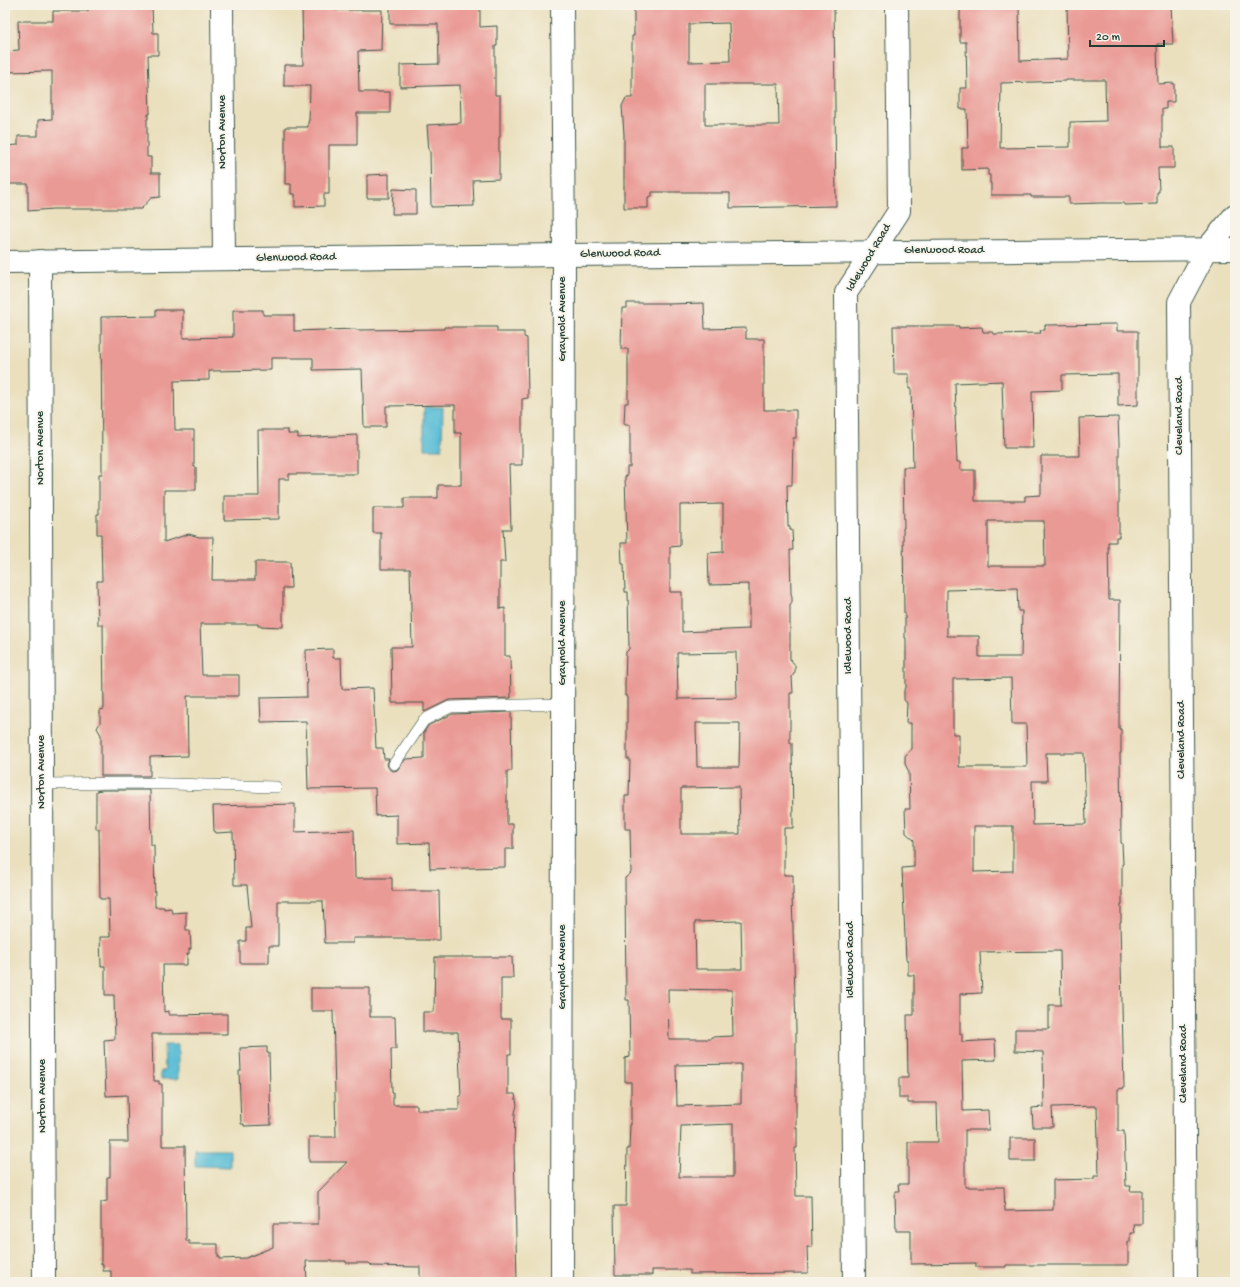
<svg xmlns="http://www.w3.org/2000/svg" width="1240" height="1287" viewBox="0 0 1240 1287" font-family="'Gochi Hand',sans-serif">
	<rect width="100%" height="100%" fill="#f7f3e8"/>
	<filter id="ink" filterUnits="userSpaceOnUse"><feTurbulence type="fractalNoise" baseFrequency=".025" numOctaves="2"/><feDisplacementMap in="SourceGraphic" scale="8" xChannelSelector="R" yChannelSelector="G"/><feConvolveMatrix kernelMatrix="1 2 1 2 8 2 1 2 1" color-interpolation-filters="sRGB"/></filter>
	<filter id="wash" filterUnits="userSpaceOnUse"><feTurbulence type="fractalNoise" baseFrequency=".012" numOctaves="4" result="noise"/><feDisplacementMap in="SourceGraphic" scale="16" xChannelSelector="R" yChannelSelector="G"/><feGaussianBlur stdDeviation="0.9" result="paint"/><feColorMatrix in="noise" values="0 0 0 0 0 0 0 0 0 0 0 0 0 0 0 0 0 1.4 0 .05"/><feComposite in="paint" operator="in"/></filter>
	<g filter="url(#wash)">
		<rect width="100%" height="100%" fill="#eae0be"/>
		<path fill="#57bcd5" stroke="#3b7c84" d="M 424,407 L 443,407 L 442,449 L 424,449 Z
			M 164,1045 L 178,1045 L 178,1079 L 161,1079 L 161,1071 L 165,1071 Z
			M 195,1150 L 230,1150 L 230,1167 L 195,1166 Z"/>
		<g id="blocks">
			<path fill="#ea9a95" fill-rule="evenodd" d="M 88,5 L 152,5 L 153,33 L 158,33 L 158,55 L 148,55 L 150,114 L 148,114 L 148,119 L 147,119 L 147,157 L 151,157 L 151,173 L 160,173 L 160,197 L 151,198 L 141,209 L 53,209 L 28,211 L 28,184 L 5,184 L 5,146 L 18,145 L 18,136 L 38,136 L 38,120 L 52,119 L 52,71 L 5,72 L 5,51 L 19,50 L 18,21 L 53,21 L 53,11 L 88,11 Z
				M 302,5 L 335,5 L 335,10 L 382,10 L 381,50 L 358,51 L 359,92 L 390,92 L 390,113 L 357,113 L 357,145 L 329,145 L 329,194 L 324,194 L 324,206 L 295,207 L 295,194 L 291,194 L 291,184 L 285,184 L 285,127 L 308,127 L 308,122 L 309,121 L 310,86 L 284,86 L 284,65 L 303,65 Z
				M 390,5 L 480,5 L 480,27 L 497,26 L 497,46 L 495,46 L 495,95 L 500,95 L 500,137 L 499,137 L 499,179 L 473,180 L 474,206 L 431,207 L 430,151 L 429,151 L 427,125 L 461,123 L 460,85 L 400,87 L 400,65 L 439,64 L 438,24 L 390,24 Z
				M 634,5 L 834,5 L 836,206 L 730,208 L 730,193 L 708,193 L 708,192 L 652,192 L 652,196 L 648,197 L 648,208 L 624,208 L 624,134 L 622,106 L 626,98 L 632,98 L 632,36 L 634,36 ZM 729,23 L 730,61 L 689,62 L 689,24 ZM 705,84 L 778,84 L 779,125 L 705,125 Z
				M 960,5 L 1019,5 L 1020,61 L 1068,59 L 1067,5 L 1171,5 L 1173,44 L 1157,44 L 1158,84 L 1174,83 L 1174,102 L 1166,102 L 1166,109 L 1162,109 L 1162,147 L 1174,147 L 1174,168 L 1158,168 L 1159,192 L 1157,192 L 1157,204 L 1124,205 L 1124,203 L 1101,203 L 1069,204 L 1069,197 L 1031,197 L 1031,195 L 991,195 L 991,183 L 990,183 L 990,175 L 988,175 L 988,169 L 962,170 L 962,148 L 968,148 L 967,109 L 960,109 L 960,88 L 967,88 L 966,42 L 960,42 ZM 1066,80 L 1105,80 L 1106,121 L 1070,122 L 1070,147 L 1000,148 L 1001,83 L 1066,81 Z
				M 389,174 L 389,198 L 367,198 L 367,175 Z
				M 393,189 L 416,190 L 416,214 L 392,214 Z
				M 627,303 L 668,303 L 668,304 L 704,303 L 705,329 L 746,328 L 746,339 L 764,339 L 764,410 L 796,410 L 796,438 L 793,438 L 792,485 L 787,485 L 788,526 L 790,526 L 790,530 L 792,530 L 793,550 L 790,550 L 791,593 L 792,598 L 792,602 L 790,606 L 790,659 L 795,665 L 795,672 L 792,677 L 793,693 L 790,693 L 790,743 L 792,743 L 793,828 L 784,828 L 784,875 L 793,875 L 793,895 L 792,895 L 796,1029 L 796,1128 L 797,1128 L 797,1148 L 795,1148 L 796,1196 L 811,1196 L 812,1247 L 807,1247 L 808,1273 L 690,1274 L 690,1270 L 652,1270 L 652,1275 L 615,1275 L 614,1206 L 626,1206 L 627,1149 L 629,1149 L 630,1125 L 631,1125 L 631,1082 L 625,1082 L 625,1058 L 630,1057 L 629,1000 L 626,1000 L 625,878 L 631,873 L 630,829 L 625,829 L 625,796 L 629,796 L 630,759 L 627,759 L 627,696 L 625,696 L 625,685 L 626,652 L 629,649 L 628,592 L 625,592 L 624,564 L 622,564 L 621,543 L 627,543 L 625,476 L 627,476 L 627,467 L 630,467 L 630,425 L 624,425 L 625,403 L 628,403 L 628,349 L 621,349 L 622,308 L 627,308 ZM 723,504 L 723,552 L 708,553 L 709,585 L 749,584 L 749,629 L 682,632 L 682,592 L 670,592 L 670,547 L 680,546 L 680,505 ZM 736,652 L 737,698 L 678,699 L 677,653 ZM 696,723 L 740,723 L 739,767 L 697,767 ZM 739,787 L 740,834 L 681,834 L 681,788 ZM 741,921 L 742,969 L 696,969 L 695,922 ZM 668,989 L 732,990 L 733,1036 L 711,1037 L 711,1039 L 669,1039 ZM 741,1064 L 741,1104 L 677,1106 L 676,1065 ZM 733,1124 L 733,1177 L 679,1177 L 681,1126 Z
				M 156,310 L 183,310 L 183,338 L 233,337 L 233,310 L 263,310 L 263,315 L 294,315 L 294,331 L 356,329 L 356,330 L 444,329 L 444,327 L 497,327 L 497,332 L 524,332 L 524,337 L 527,338 L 528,398 L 522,399 L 522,465 L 509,465 L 511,529 L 503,529 L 505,562 L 500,562 L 500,609 L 505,608 L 505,656 L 510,656 L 511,698 L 449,700 L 424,712 L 424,703 L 392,703 L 391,647 L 412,647 L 410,569 L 381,569 L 381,533 L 373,533 L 373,508 L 404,508 L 404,498 L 438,498 L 438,485 L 461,485 L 461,433 L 455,433 L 455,405 L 386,406 L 386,427 L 364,427 L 362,369 L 313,370 L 313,358 L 271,358 L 271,370 L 209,371 L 209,380 L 174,381 L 175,430 L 194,430 L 194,467 L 196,467 L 196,490 L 164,490 L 164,542 L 189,534 L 199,537 L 213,537 L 212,580 L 255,580 L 255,562 L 290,562 L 291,588 L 283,588 L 283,627 L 258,626 L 258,624 L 200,624 L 202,675 L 239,675 L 239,696 L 187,696 L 188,756 L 150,757 L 150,776 L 101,776 L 101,735 L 97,728 L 100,723 L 100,710 L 104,709 L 103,625 L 98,625 L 97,581 L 102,581 L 101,534 L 97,534 L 97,514 L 99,514 L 99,474 L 102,474 L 101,317 L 156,316 Z
				M 1117,324 L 1117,331 L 1138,331 L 1138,405 L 1118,406 L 1118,374 L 1062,375 L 1062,390 L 1032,391 L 1033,448 L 1004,448 L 1002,381 L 955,383 L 956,416 L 955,416 L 957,462 L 960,462 L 960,470 L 975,470 L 975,501 L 1025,501 L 1025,496 L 1041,495 L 1041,456 L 1080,456 L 1079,418 L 1118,417 L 1119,443 L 1119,537 L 1116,537 L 1116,542 L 1108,542 L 1109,600 L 1120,600 L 1119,729 L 1121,729 L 1121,753 L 1120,753 L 1121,843 L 1122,843 L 1123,864 L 1122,864 L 1122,904 L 1121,904 L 1121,922 L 1120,922 L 1124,1088 L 1118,1089 L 1118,1131 L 1124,1131 L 1126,1186 L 1131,1186 L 1130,1191 L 1142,1191 L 1142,1224 L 1133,1224 L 1134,1233 L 1130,1233 L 1130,1242 L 1128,1241 L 1128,1265 L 1006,1265 L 1006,1267 L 976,1267 L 976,1263 L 911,1264 L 911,1231 L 896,1231 L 895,1191 L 899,1191 L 898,1184 L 908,1184 L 908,1142 L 938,1142 L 937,1103 L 908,1103 L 908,1098 L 899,1098 L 899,1078 L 908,1078 L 907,1015 L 914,1015 L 914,975 L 908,975 L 908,960 L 906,960 L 902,868 L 914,867 L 914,840 L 906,833 L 905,809 L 910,809 L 909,772 L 905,764 L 905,756 L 911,749 L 911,723 L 906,723 L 907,703 L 904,700 L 904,691 L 906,688 L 906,638 L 905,638 L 905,613 L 904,613 L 903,528 L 904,528 L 903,467 L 913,467 L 911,389 L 909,389 L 909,374 L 894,374 L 893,326 L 959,326 L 959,328 L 982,327 L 983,332 L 993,332 L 993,334 L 1041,333 L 1040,330 L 1045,330 L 1045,325 ZM 988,521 L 1044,521 L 1045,566 L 988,566 ZM 1017,588 L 1018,611 L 1022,611 L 1021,657 L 979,657 L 979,636 L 947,636 L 947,590 ZM 1011,678 L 1012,724 L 1026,724 L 1027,767 L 959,767 L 959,734 L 953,734 L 953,679 ZM 1046,753 L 1084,753 L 1086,824 L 1033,825 L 1032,781 L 1047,781 ZM 974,826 L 1013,826 L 1013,871 L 974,872 ZM 1060,951 L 1061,1005 L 1049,1005 L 1049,1029 L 1015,1029 L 1015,1051 L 1043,1052 L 1044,1107 L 1032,1108 L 1033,1127 L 1053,1127 L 1052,1107 L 1097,1106 L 1099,1176 L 1094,1176 L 1094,1179 L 1053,1180 L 1053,1210 L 1005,1211 L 1004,1187 L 965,1187 L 965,1130 L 989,1130 L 988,1110 L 963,1111 L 962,1061 L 996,1060 L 995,1040 L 962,1042 L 962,1033 L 960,1034 L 960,994 L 982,993 L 980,952 Z
				M 258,430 L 288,430 L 288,434 L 298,434 L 298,438 L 357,435 L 357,474 L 289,474 L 289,479 L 279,479 L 279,519 L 224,520 L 224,496 L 259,496 Z
				M 333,649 L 333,658 L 341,658 L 342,689 L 373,688 L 376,748 L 383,748 L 384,759 L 389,759 L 387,764 L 388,767 L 390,770 L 394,771 L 397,770 L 406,759 L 424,758 L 424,732 L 429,725 L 452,714 L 511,712 L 512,771 L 507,771 L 507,824 L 513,824 L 513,849 L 505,849 L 505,867 L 430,869 L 429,843 L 397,844 L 397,815 L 376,816 L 375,788 L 308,789 L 306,721 L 261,722 L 260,698 L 307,697 L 306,650 Z
				M 101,790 L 150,790 L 151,845 L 154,845 L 155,907 L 164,907 L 164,909 L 171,908 L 172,913 L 186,912 L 186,930 L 190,930 L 191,949 L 189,949 L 189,954 L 187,954 L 187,965 L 163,965 L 164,1012 L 169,1011 L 169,1015 L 227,1014 L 227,1034 L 152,1034 L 153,1076 L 154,1076 L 154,1081 L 159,1081 L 159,1084 L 162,1084 L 162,1146 L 185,1146 L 186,1241 L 189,1241 L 189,1244 L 218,1244 L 218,1257 L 220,1257 L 220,1259 L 246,1258 L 273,1247 L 273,1224 L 318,1224 L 318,1192 L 347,1162 L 309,1162 L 309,1137 L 336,1137 L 333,1011 L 311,1011 L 311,988 L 370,988 L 370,1017 L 395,1017 L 396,1049 L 391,1049 L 392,1093 L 393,1093 L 393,1105 L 417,1105 L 417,1110 L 459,1110 L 459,1096 L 461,1096 L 458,1032 L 423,1032 L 423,1012 L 434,1012 L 435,957 L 512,957 L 513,978 L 501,978 L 501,1019 L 511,1019 L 511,1054 L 508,1054 L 508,1094 L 515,1094 L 517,1105 L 515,1113 L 514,1148 L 517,1282 L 420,1282 L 420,1267 L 372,1266 L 369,1263 L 346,1263 L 346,1261 L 306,1261 L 307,1282 L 111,1282 L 111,1271 L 103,1271 L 103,1264 L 101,1264 L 101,1202 L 107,1201 L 107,1177 L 110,1177 L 110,1142 L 128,1142 L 127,1095 L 106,1096 L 104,1040 L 115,1039 L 114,995 L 105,995 L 105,966 L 101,966 L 100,937 L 110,937 L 109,899 L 100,899 L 99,829 L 96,829 L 96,791 Z
				M 295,804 L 295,832 L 354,830 L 355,878 L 392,878 L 392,891 L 439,891 L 440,940 L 405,940 L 405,938 L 353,938 L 353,943 L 325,943 L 323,901 L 278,901 L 278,946 L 269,946 L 269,963 L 240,963 L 240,941 L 246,941 L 246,928 L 251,928 L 247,885 L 234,885 L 233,832 L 216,833 L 215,831 L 214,831 L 213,806 Z
				M 267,1047 L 267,1053 L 269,1053 L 271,1125 L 244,1126 L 244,1124 L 241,1124 L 239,1071 L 241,1071 L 240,1048 Z
				M 1010,1138 L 1035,1138 L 1035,1161 L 1010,1161 Z"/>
		</g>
	</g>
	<g filter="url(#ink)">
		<use href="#blocks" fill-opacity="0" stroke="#3d5549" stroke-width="1"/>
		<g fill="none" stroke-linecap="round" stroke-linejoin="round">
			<g stroke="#3d5549" stroke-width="12">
				<path id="service" d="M 394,764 L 424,720 L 450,707 L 563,704
					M 42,784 L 135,783 L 276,787"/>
			</g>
			<g stroke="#3d5549" stroke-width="24">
				<path id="minor" d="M 222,5 L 224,259
					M 562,5 L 564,255 L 562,1282
					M 40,261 L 44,1282
					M 854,1282 L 846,293 L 899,211 L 897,5
					M 1186,1282 L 1179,302 L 1207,249 L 1235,215"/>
			</g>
			<g stroke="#3d5549" stroke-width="24">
				<path id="tertiary" d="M 5,262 L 564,255 L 1235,249"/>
			</g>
			<use href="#service" stroke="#fff" stroke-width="11"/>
			<use href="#minor" stroke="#fff" stroke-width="22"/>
			<use href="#tertiary" stroke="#fff" stroke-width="22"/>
		</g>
	</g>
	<g text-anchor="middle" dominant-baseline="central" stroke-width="3.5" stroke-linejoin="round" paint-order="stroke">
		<g font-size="12" fill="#1f3d34" stroke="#f7f3e8">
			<text transform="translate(223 132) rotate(-90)">Norton Avenue</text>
			<text x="944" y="251">Glenwood Road</text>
			<text transform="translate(620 254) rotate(-1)">Glenwood Road</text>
			<text transform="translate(296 258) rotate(-1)">Glenwood Road</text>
			<text transform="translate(869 258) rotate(-59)">Idlewood Road</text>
			<text transform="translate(563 319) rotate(-90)">Graynold Avenue</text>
			<text transform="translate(1180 416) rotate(-90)">Cleveland Road</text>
			<text transform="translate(41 448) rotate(-90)">Norton Avenue</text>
			<text transform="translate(849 636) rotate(-90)">Idlewood Road</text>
			<text transform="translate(563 643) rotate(-90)">Graynold Avenue</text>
			<text transform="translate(1182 740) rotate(-90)">Cleveland Road</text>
			<text transform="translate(42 772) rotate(-90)">Norton Avenue</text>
			<text transform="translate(851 960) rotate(-90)">Idlewood Road</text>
			<text transform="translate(563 967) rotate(-90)">Graynold Avenue</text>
			<text transform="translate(1184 1064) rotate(-90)">Cleveland Road</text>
			<text transform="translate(43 1096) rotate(-90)">Norton Avenue</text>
		</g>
	</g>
	<rect width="1240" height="1287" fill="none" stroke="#f7f3e8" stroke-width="20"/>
	<path d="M1090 40v6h74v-6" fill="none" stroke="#1f3d34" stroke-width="2"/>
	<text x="1096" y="40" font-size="12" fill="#1f3d34" stroke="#f7f3e8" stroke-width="3" paint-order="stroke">20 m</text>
</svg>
